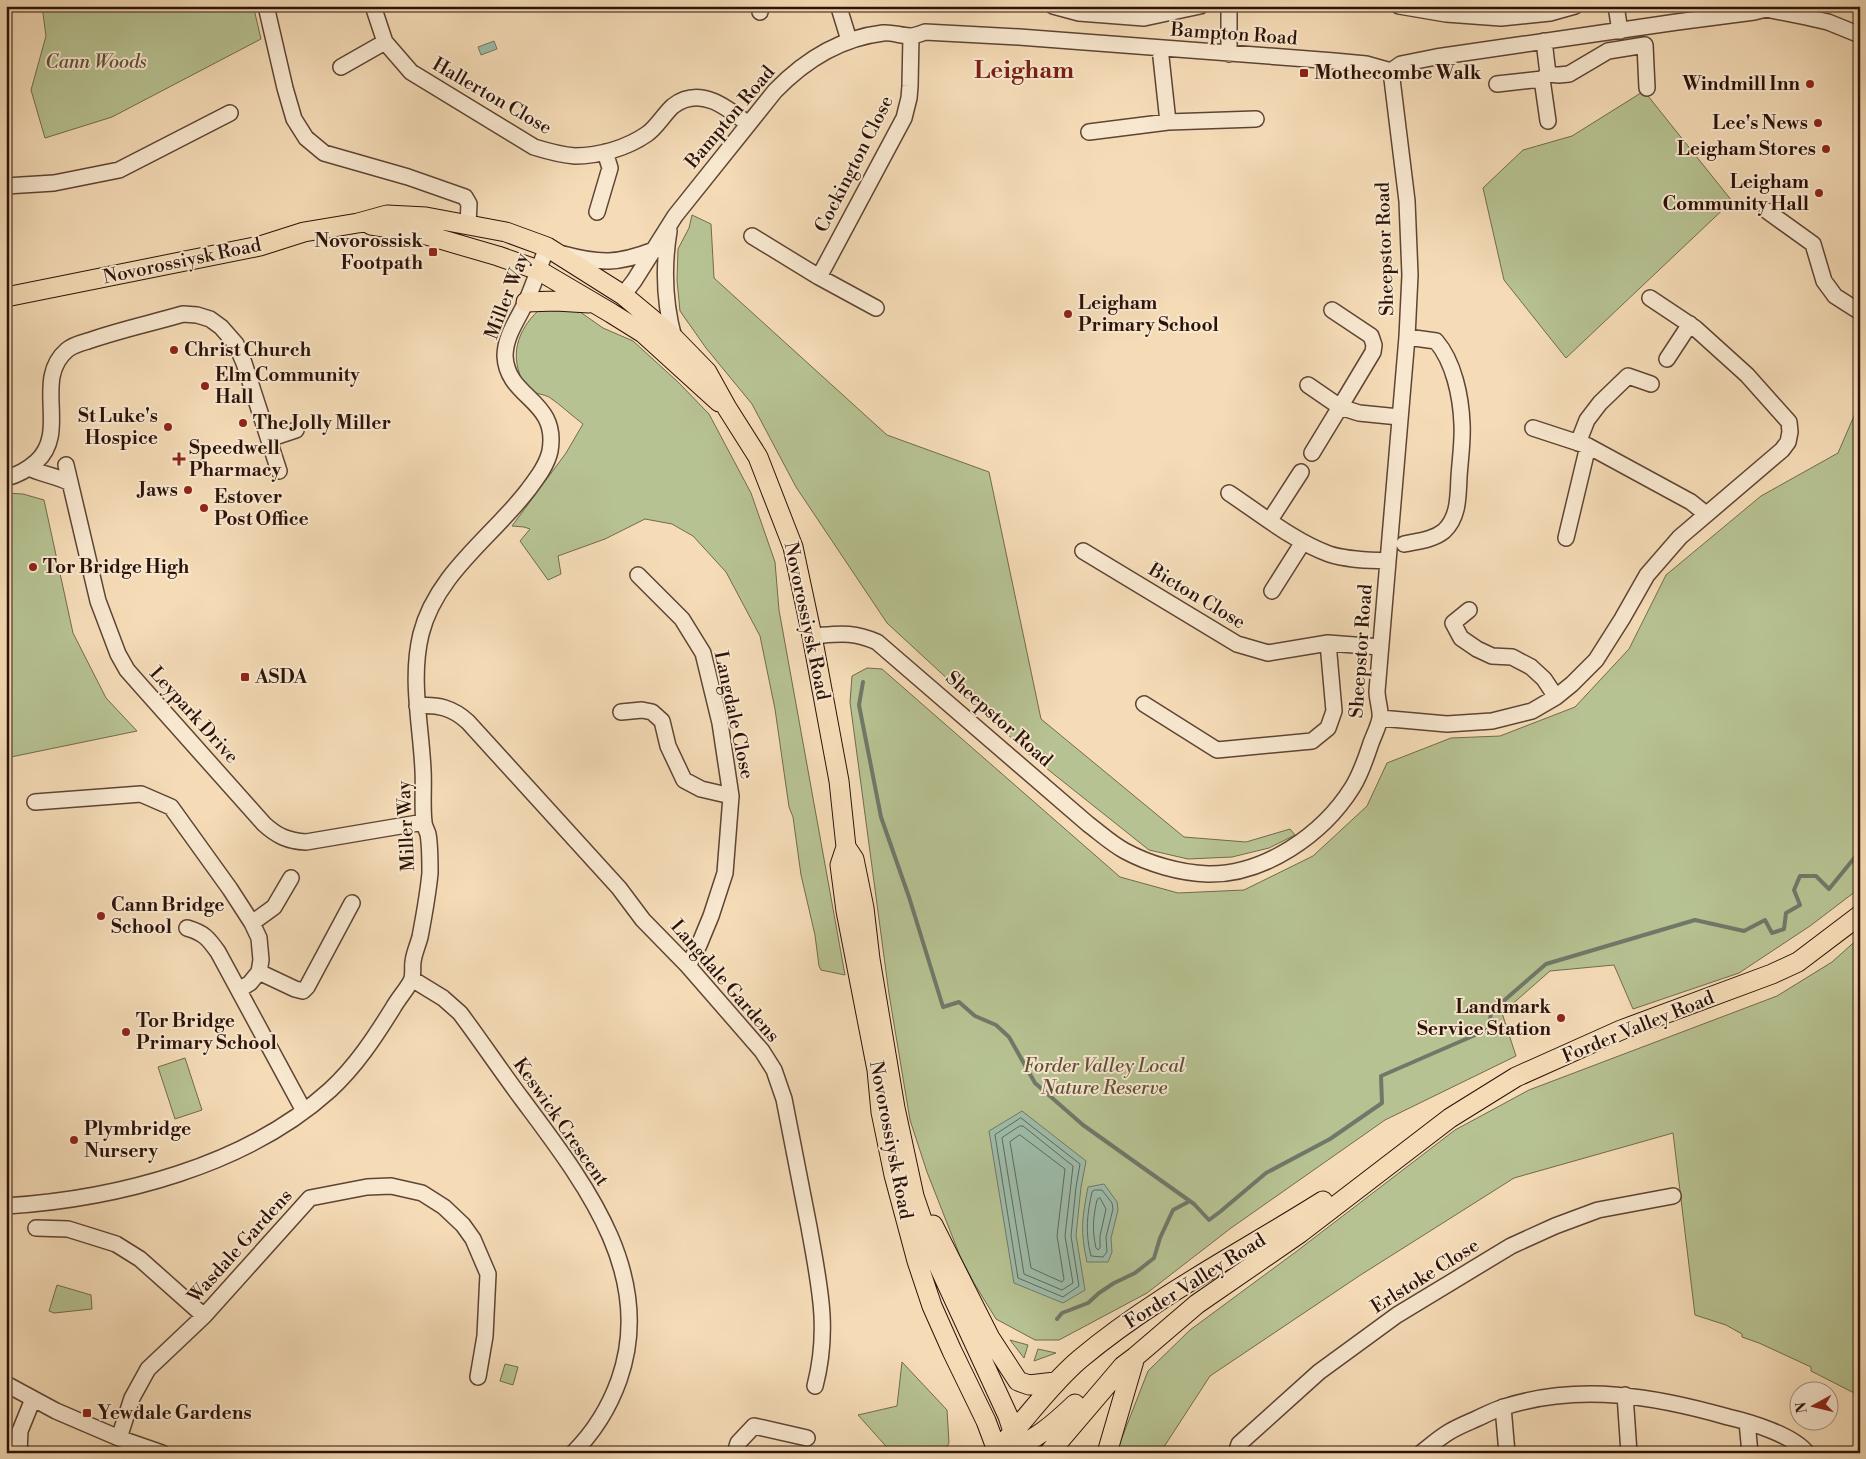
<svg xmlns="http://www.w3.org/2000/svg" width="1866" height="1459" viewBox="0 0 1866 1459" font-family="'Libre Bodoni',serif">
	<rect width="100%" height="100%" fill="#f5dcb7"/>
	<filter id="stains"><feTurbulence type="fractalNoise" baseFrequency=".004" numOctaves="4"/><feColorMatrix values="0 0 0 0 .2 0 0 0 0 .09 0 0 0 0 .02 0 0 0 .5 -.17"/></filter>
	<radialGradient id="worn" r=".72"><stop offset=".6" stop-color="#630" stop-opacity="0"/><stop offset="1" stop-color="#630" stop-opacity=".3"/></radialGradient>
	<path fill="#b7c292" stroke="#726a4d" d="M 42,6 L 251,6 L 254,9 L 261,39 L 112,117 L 45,138 L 31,90 L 46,36 Z
		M 1644,91 L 1732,201 L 1566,358 L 1504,280 L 1483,188 L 1523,150 L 1572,136 Z
		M 692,215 L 711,224 L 714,278 L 887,435 L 989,472 L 1041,719 L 1184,837 L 1246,842 L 1290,829 L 1295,835 L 1269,848 L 1232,857 L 1188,859 L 1149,850 L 1031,756 L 887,623 L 796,487 L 752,404 L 706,348 L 680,311 L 677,280 L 678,249 L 689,228 Z
		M 546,304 L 573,307 L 603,328 L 633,341 L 678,382 L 709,414 L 751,493 L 775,562 L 779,610 L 845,975 L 821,970 L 819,966 L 815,935 L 801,875 L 793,817 L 789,807 L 775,709 L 760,636 L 726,572 L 693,536 L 672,524 L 645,519 L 605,539 L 558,556 L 561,574 L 548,580 L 520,541 L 530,529 L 524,527 L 512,526 L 566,453 L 583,424 C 571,415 561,405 549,397 C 543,394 536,394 531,391 C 525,387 522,380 520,375 C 509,346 524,321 546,304 Z
		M 1860,402 L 1860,888 L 1810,926 L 1739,973 L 1633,1009 L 1614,965 L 1550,971 L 1502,1013 L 1516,1056 L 1385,1120 L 1231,1228 L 1147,1293 L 1059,1340 L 1035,1340 L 996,1319 L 974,1283 L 960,1256 L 927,1172 L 910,1120 L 889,994 L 850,702 L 852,676 L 867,668 L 882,669 L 1120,877 L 1178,893 L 1244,890 L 1313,856 L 1367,806 L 1387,763 L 1451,738 L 1500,736 L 1575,707 L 1629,649 L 1666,575 L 1761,496 L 1838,453 Z
		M 6,493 L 23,494 L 44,500 L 73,633 L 106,698 L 137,731 L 6,758 Z
		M 1860,937 L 1860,1396 L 1811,1371 L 1811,1367 L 1759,1343 L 1742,1337 L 1742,1334 L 1726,1325 L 1695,1315 L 1673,1133 L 1514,1178 L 1359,1276 L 1210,1376 L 1160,1453 L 1116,1453 L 1148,1371 L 1190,1330 L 1297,1251 L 1455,1130 L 1529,1090 L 1777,996 L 1832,962 Z
		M 185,1058 L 202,1110 L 175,1119 L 158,1067 Z
		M 57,1285 L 91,1295 L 92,1309 L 54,1313 L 49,1311 Z
		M 1010,1340 L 1028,1345 L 1024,1358 Z
		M 1038,1349 L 1056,1353 L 1034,1361 Z
		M 902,1362 L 947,1410 L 949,1443 L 943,1453 L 892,1453 L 858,1415 L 897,1406 Z
		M 505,1364 L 518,1367 L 513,1385 L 500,1381 Z"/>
	<path fill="#9dbcaa" stroke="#707869" d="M 494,41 L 497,49 L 481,55 L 478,47 Z
		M 1022,1111 L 1086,1161 L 1081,1187 L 1076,1235 L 1085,1290 L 1063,1303 L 1014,1283 L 989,1131 Z
		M 1104,1184 L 1117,1202 L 1118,1210 L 1111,1238 L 1112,1252 L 1108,1262 L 1087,1262 C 1080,1230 1082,1219 1088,1187 Z"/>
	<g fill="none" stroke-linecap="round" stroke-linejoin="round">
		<path stroke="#646759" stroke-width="1" d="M 1021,1118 L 1080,1164 L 1076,1187 L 1071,1236 L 1079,1286 L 1063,1297 L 1018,1278 L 995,1135 Z
			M 1020,1126 L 1023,1126 L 1073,1166 L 1065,1236 L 1073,1283 L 1062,1290 L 1024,1274 L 1002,1138 Z
			M 1020,1135 L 1065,1169 L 1057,1236 L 1064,1279 L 1062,1282 L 1031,1268 L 1010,1142 Z
			M 1095,1190 L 1102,1190 L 1112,1203 L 1113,1209 L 1106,1237 L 1107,1252 L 1103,1257 L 1091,1256 C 1085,1233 1087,1214 1092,1192 Z
			M 1100,1198 L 1106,1209 L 1100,1236 L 1100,1248 L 1098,1250 L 1096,1248 C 1092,1231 1093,1217 1097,1200 Z"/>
		<path stroke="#707869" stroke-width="4" d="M 863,682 L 859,705 L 881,817 L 909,897 L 943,1007 L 959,1002 L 975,1016 L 996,1025 L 1009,1037 L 1035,1083 L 1083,1125 L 1194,1204 L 1209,1220 L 1221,1211 L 1266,1173 L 1330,1139 L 1382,1103 L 1381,1076 L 1489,1029 L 1491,1012 L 1546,964 L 1695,920 L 1744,931 L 1765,920 L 1772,933 L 1784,929 L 1786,913 L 1800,905 L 1794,890 L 1800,876 L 1816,876 L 1829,889 L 1860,851
			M 1057,1319 L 1062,1313 L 1088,1303 L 1099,1293 L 1114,1283 L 1135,1273 L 1154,1258 L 1160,1238 L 1173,1210 L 1190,1201"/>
		<g stroke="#5e4434" stroke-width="18">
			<path id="minor" d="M 266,6 L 285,88 L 294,119 L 306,138 L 324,153 L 408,177 L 465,197 L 469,204 L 468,224
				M 373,6 L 385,42 L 411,72 L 534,147 C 547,151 561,155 575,156 C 599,156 627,148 647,134 C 657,127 664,114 673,106 C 700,85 728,108 748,124
				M 843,6 L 840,11 L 849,40
				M 1053,6 L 1079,13 L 1144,18 L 1200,6
				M 1399,6 L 1446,14 L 1501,18 L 1550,13 L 1575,6
				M 1616,6 L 1620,31
				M 760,12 L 761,6
				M 1544,41 L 1548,74
				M 1160,48 L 1168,122
				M 1229,54 L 1229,6
				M 341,67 L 385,42
				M 1542,79 L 1548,121
				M 1497,84 L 1542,79 L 1548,74 L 1559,75 L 1569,74 L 1608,51 L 1645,45 L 1647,88
				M 1089,132 L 1168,122 L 1256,119
				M 6,186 L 54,183 L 119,170 L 230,113
				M 1767,211 L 1813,244 L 1824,281 L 1835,296 L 1860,312
				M 597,212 L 610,168 L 605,152
				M 669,231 C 663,268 664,302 674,338
				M 752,236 L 819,277 L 876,308
				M 563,254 C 600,264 618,264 654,250
				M 819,277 L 904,118 L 909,98 L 910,86 L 911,36
				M 623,295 L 634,281 L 675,216 L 775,91 C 804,61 841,38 883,33 C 892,32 901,36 910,36 C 914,36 920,34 925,32 L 1019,37 L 1334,61 L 1366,64 L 1391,71 L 1401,64 L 1436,57 L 1677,22 L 1754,12 L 1766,9 L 1806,17 L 1828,22 L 1860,35
				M 1332,310 L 1371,336 L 1374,345 L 1373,352 L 1340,407 L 1359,413 L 1399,417
				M 1667,359 L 1690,324
				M 1308,385 L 1340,407 L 1312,453
				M 1533,428 L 1588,446 L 1691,502 L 1706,514
				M 269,439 L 296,430
				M 1578,443 L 1587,420 L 1600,403 L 1628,376 L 1651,384
				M 66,465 L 98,601 L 118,654 L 127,670 L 142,687 L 264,824 C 277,836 288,841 306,842 L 424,822
				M 29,468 C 41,474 57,476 70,483
				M 6,478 C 18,475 27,470 36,462 C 70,432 32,380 67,350 C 73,345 81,343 88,341 C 119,330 152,323 183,314 L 197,315 L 210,319 L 221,327 L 236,344 L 244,363 L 279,471
				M 1229,493 C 1259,513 1295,542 1329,554 C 1347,560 1368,560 1387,561
				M 1270,520 L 1301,472
				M 1566,538 L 1588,446
				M 1404,544 C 1418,541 1433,540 1444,531 C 1459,517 1458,496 1459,477 C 1460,460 1463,441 1462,424 C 1461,397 1454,362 1436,341 L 1407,337
				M 1083,551 L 1237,644 L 1268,653 L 1328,643 L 1380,647
				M 638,575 L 682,619 L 703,653 L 720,723 L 731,796 L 725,873 L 711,916 L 699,945 L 688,966
				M 1272,591 L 1303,542
				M 1469,610 L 1453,623 L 1461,638 L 1477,649 L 1492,656 L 1512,657 L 1531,667 L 1544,679 L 1556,697
				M 812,636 C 839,634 852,631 877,642 L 1088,824 C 1100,833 1112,844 1125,851 C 1149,864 1180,873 1208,874 C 1265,875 1323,834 1352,788 C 1361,774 1366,758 1371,743 C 1374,735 1379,725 1380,718 C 1381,710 1377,700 1377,691 L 1407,337 L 1410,275 L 1407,201 L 1391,71
				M 1144,704 L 1217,750 L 1312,741 L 1328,728 L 1334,711 L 1328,643
				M 417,706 C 438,704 453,708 468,722 L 619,888 L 643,920 L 688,966 L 762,1051 L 774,1070 L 784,1099 C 792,1142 801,1184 809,1227 C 819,1284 830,1328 815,1386
				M 621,712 L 642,710 L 652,712 L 662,721 L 668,746 L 684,780 L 701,789 L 731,796
				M 1380,718 L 1447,724 L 1492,721 L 1532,711 L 1556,697 L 1572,684 L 1596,660 L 1622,619 L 1647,575 L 1680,537 L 1782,450 L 1788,442 L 1790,432 L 1789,422 L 1747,375 L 1695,328 L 1650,298
				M 35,802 L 141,794 L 171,807 L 230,889 L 252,923 L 259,938 L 261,960 L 259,972 L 250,983 L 239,990
				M 252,923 L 274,907 L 291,878
				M 187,928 C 204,933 208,938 218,952 L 304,1111
				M 259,972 L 295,989 L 303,991 L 307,987 L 352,903
				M 412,979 L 443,998 L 460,1013 C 481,1041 501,1071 522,1099 C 582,1180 657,1273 619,1380 C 609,1408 594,1432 573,1453
				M 6,1206 C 117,1199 246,1166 330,1090 C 356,1066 375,1037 393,1008 C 398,999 407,989 411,981 C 414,975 412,968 413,962 C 414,953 418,945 420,937 C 424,916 428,894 430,873 C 430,861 430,845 428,834 C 427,831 424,825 424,822 C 422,807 424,786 423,770 C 421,725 410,679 421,634 C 436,574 492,537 528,490 C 537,478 547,465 550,451 C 559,399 507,399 505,356 C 505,336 518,319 526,302 C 534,284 540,265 547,247
				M 36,1228 L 68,1229 L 116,1244 L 140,1259 L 204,1316
				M 6,1384 L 56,1411 L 119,1438 L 162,1453
				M 1625,1395 L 1629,1453
				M 1503,1407 L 1507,1453
				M 1747,1422 L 1750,1453
				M 119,1438 L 132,1398 L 148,1369 L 204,1316 L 310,1198 L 367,1187 L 391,1186 L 422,1193 L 444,1207 L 463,1225 L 473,1239 L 488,1274 L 485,1336 L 478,1377
				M 19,1453 L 20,1431 L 33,1399
				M 735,1453 L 738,1443 L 754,1426 L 807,1438
				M 1236,1453 L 1239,1444 L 1319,1372 L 1397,1315 L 1511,1246 L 1555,1226 L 1598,1210 L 1673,1196
				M 1421,1453 C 1430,1446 1439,1438 1449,1432 C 1457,1427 1467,1423 1476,1419 C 1485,1415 1494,1410 1504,1407 C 1580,1383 1654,1396 1728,1417 C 1750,1422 1793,1435 1807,1453"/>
		</g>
		<g stroke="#2c1208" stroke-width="21">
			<path id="major" d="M 371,225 L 416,232 L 498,256 L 538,270 L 611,313 L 643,333 L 719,402
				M 6,297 L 260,246 L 304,232 L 358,223 L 387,215 L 426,217 L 506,232 L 547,247 L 623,295 L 670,334 L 707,372 L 727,408 L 758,457 L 793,547 L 812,636 L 839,781 L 846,847 L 840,865 L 846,911 L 877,1070 L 881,1112 L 894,1175 L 917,1261 L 932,1306 L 952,1351 L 986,1421 L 998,1453
				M 526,302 L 556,301 L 589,303
				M 846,847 L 854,859 L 864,908 L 870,959 L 895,1108 L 914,1196 L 935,1258 L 1008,1416 L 1020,1453
				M 933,1225 L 990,1338 L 1018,1381 L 1029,1385 L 1055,1382
				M 1008,1438 C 1032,1411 1053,1382 1080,1359 C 1154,1297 1242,1252 1323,1201
				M 1008,1450 C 1034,1442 1056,1422 1075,1404
				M 1049,1453 L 1123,1366 L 1135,1357 L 1197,1304 L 1300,1233 L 1450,1118 L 1516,1077 L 1621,1030 L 1772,974 L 1798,962 L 1860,915
				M 1107,1453 L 1135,1357"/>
		</g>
		<use href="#minor" stroke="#f8e8d0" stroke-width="15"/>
		<use href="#major" stroke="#f5dcb7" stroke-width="19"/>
	</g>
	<g fill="#8f2418" stroke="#f8e8d0" stroke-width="2">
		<rect x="1299" y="68" width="10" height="10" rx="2.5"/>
		<circle cx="1810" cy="84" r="5"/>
		<circle cx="1818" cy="123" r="5"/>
		<circle cx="1826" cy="149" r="5"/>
		<circle cx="1819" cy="193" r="5"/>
		<rect x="428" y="247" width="10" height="10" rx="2.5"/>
		<circle cx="1068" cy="314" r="5"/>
		<circle cx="174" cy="350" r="5"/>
		<circle cx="205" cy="386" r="5"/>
		<circle cx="243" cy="423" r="5"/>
		<circle cx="168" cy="427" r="5"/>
		<path d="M176.5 451.5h5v5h5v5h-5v5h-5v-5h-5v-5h5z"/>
		<circle cx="188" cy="490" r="5"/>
		<circle cx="204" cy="508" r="5"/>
		<circle cx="33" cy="567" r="5"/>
		<rect x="240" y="672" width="10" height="10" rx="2.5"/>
		<circle cx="101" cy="916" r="5"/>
		<circle cx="1561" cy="1018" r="5"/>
		<circle cx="126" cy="1032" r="5"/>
		<circle cx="74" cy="1140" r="5"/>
		<rect x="82" y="1408" width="10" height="10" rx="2.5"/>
	</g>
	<g text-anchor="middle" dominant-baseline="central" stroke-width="4" stroke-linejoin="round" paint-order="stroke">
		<g font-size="19" fill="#2c1208" stroke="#f8e8d0">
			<text transform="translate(1234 34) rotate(4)">Bampton Road</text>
			<text transform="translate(492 96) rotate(30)">Hallerton Close</text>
			<text transform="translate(730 117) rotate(-50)">Bampton Road</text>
			<text transform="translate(854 164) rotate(-63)">Cockington Close</text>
			<text transform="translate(1385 249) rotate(-92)">Sheepstor Road</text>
			<text transform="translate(182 261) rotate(-12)">Novorossiysk Road</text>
			<text transform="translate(507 296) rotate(-69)">Miller Way</text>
			<text transform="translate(1197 596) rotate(31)">Bicton Close</text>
			<text transform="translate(807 621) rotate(78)">Novorossiysk Road</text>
			<text transform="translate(1361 651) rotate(-86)">Sheepstor Road</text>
			<text transform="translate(194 715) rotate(48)">Leypark Drive</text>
			<text transform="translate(734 715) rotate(78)">Langdale Close</text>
			<text transform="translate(999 719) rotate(41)">Sheepstor Road</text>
			<text transform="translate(406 826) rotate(-93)">Miller Way</text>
			<text transform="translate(725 981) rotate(49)">Langdale Gardens</text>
			<text transform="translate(1638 1027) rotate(-22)">Forder Valley Road</text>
			<text transform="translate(561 1122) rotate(55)">Keswick Crescent</text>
			<text transform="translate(891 1140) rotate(79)">Novorossiysk Road</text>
			<text transform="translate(240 1246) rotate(-48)">Wasdale Gardens</text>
			<text transform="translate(1425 1276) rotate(-32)">Erlstoke Close</text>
			<text transform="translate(1195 1281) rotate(-32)">Forder Valley Road</text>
		</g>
		<g font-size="19" font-style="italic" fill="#5d5038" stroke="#f8e8d0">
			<text x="96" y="62">Cann Woods</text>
			<text x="1104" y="1066">Forder Valley Local<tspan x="1104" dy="22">Nature Reserve</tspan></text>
		</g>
		<g font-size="19" font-weight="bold" fill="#2c1208" stroke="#f8e8d0" text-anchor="start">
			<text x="1314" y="73">Mothecombe Walk</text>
			<text x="1800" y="84" text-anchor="end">Windmill Inn</text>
			<text x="1808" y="123" text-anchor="end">Lee's News</text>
			<text x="1816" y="149" text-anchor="end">Leigham Stores</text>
			<text x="1809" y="182" text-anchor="end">Leigham<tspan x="1809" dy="22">Community Hall</tspan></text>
			<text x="423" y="241" text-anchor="end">Novorossisk<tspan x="423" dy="22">Footpath</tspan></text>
			<text x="1078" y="303">Leigham<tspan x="1078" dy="22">Primary School</tspan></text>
			<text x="184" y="350">Christ Church</text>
			<text x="215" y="375">Elm Community<tspan x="215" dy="22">Hall</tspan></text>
			<text x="158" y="416" text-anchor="end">St Luke's<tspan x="158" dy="22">Hospice</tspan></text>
			<text x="253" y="423">The Jolly Miller</text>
			<text x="189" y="448">Speedwell<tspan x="189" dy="22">Pharmacy</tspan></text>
			<text x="178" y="490" text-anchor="end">Jaws</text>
			<text x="214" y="497">Estover<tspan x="214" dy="22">Post Office</tspan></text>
			<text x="43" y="567">Tor Bridge High</text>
			<text x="255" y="677">ASDA</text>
			<text x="111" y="905">Cann Bridge<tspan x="111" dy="22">School</tspan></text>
			<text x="1551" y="1007" text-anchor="end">Landmark<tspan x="1551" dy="22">Service Station</tspan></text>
			<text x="136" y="1021">Tor Bridge<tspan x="136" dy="22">Primary School</tspan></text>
			<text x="84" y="1129">Plymbridge<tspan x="84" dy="22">Nursery</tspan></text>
			<text x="97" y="1413">Yewdale Gardens</text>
		</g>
		<g font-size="24" font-weight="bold" fill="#7a1f14" stroke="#f8e8d0">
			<text x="1024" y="71">Leigham</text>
		</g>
	</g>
	<rect width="1866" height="1459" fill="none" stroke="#f5dcb7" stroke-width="25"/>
	<rect x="8" y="8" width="1851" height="1444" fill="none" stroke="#2c1208" stroke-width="2.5"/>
	<rect x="12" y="12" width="1841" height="1434" fill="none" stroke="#2c1208"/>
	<g transform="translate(1814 1406) rotate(262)"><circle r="24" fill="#f8e8d0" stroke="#a69280"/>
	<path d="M0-4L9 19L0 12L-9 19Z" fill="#8f2418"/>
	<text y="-8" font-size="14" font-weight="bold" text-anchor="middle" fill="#2c1208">N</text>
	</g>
	<rect width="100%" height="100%" filter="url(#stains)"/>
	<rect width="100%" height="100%" fill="url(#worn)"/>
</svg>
